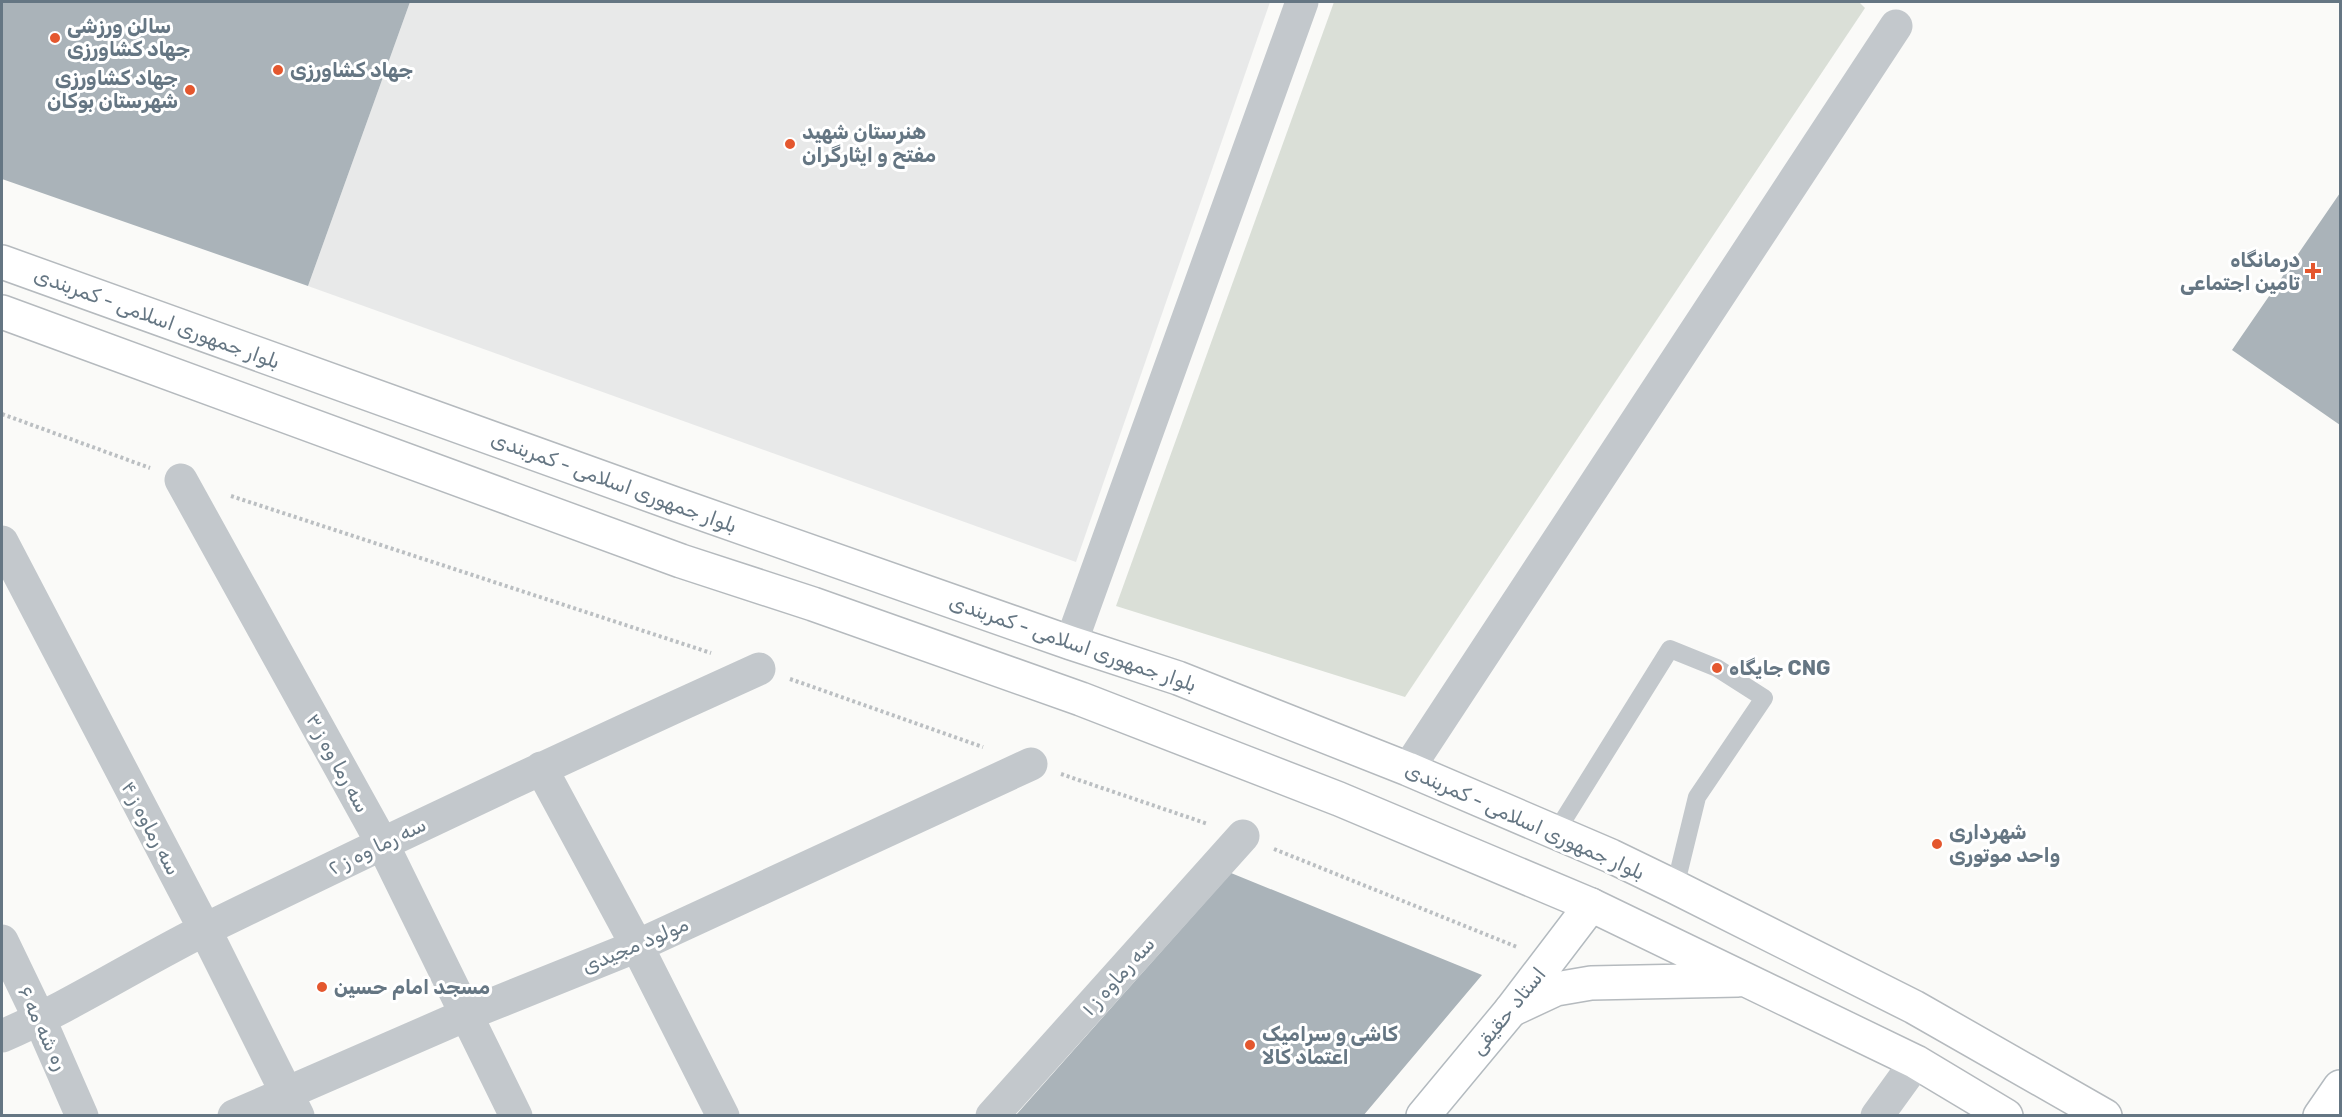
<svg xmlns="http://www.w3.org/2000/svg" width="2342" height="1117" viewBox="0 0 2342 1117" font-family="Rubik,Cairo,sans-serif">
	<rect width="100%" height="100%" fill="#fafaf8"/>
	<path fill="#e8e9e9" d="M 410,2 L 1270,2 L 1076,562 L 308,286 Z"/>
	<path fill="#dadfd7" d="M 1334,2 L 1859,2 L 1865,8 L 1405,697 L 1116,606 Z"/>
	<path fill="#aab3b9" d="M 2,2 L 410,2 L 308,286 L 2,179 Z
		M 2340,193 L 2340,425 L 2232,350 Z
		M 1231,873 L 1482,975 L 1363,1116 L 1015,1116 Z"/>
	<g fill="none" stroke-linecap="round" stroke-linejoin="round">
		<g stroke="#b3babf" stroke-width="36">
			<path id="secondary" d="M 1423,1116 L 1511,1010 L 1591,905
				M 2320,1116 L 2340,1087"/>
		</g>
		<g stroke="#b5babe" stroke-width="36">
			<path id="primary" d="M 2,262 L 675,504 L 1071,643 L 1178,678 L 1408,769 L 1611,856 L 1675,887 L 1914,1007 L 2105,1116
				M 2,312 L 681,561 L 813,604 L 1081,699 L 1339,799 L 1591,905 L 1916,1062 L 2006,1116
				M 1511,1010 L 1556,989 L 1591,983 L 1738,980"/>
		</g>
		<path stroke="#bbbfc2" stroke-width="4" stroke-dasharray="3 3" stroke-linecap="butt" d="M 2,414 L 150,468
			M 231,496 L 711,653
			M 790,679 L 983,747
			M 1061,774 L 1208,824
			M 1274,849 L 1517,947"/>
		<path stroke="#c3c8cc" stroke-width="18" d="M 1556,832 L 1670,649 L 1717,668 L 1764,698 L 1697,797 L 1675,887"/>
		<path stroke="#c3c8cc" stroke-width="33" d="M 181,480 L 382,843 L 516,1116
			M 2,542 L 205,930 L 298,1116
			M 1071,643 L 1302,2
			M 541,768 L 637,946 L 723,1116
			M 1408,769 L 1896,26
			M 2,941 L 40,1020 L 82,1116
			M 2,1036 C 74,1005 139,962 210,927 C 392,838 575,752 759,669
			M 234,1116 L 468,1014 L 637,946 L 1031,764
			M 992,1116 L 1243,836
			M 1877,1116 L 1916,1062"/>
		<use href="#secondary" stroke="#fff" stroke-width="33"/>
		<use href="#primary" stroke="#fff" stroke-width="33"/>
	</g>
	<g fill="#e4572e" stroke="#fff" stroke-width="2">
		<circle cx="55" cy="38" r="6"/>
		<circle cx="278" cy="70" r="6"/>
		<circle cx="190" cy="90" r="6"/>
		<circle cx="790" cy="144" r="6"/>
		<path d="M2310 262h6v6h6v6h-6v6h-6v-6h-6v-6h6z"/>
		<circle cx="1717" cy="668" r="6"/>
		<circle cx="1937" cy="844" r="6"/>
		<circle cx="322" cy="987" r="6"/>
		<circle cx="1250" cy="1045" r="6"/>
	</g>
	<g text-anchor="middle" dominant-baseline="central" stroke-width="6" stroke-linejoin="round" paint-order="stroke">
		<g font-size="20" font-weight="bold" fill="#657683" stroke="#fff" text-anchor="start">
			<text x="67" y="26">سالن ورزشی<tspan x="67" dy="23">جهاد کشاورزی</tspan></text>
			<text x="290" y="70">جهاد کشاورزی</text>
			<text x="178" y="78" text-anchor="end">جهاد کشاورزی<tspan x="178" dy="23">شهرستان بوکان</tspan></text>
			<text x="802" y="132">هنرستان شهید<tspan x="802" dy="23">مفتح و ایثارگران</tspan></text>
			<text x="2300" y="260" text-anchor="end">درمانگاه<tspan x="2300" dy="23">تامین اجتماعی</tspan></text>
			<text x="1729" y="668">جایگاه CNG</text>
			<text x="1949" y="832">شهرداری<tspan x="1949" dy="23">واحد موتوری</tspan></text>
			<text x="334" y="987">مسجد امام حسین</text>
			<text x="1262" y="1034">کاشی و سرامیک<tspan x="1262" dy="23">اعتماد کالا</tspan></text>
		</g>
		<g font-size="20" fill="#657683" stroke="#fff">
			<text transform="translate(157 318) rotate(20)">بلوار جمهوری اسلامی - کمربندی</text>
			<text transform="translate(614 482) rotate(20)">بلوار جمهوری اسلامی - کمربندی</text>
			<text transform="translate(1073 643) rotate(19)">بلوار جمهوری اسلامی - کمربندی</text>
			<text transform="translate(338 763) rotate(61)">سه رما وه ز ۳</text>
			<text transform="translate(1525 821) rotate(24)">بلوار جمهوری اسلامی - کمربندی</text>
			<text transform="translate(151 828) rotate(62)">سه رماوه ز ۴</text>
			<text transform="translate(377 846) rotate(-26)">سه رما وه ز ۲</text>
			<text transform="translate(635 945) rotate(-23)">مولود مجیدی</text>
			<text transform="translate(1118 976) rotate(-48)">سه رماوه ز ۱</text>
			<text transform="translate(1508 1011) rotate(-51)">استاد حقیقی</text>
			<text transform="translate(43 1028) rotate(65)">ره شه مه ۶</text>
		</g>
	</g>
	<rect width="2342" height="1117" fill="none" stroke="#657683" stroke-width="6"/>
</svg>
